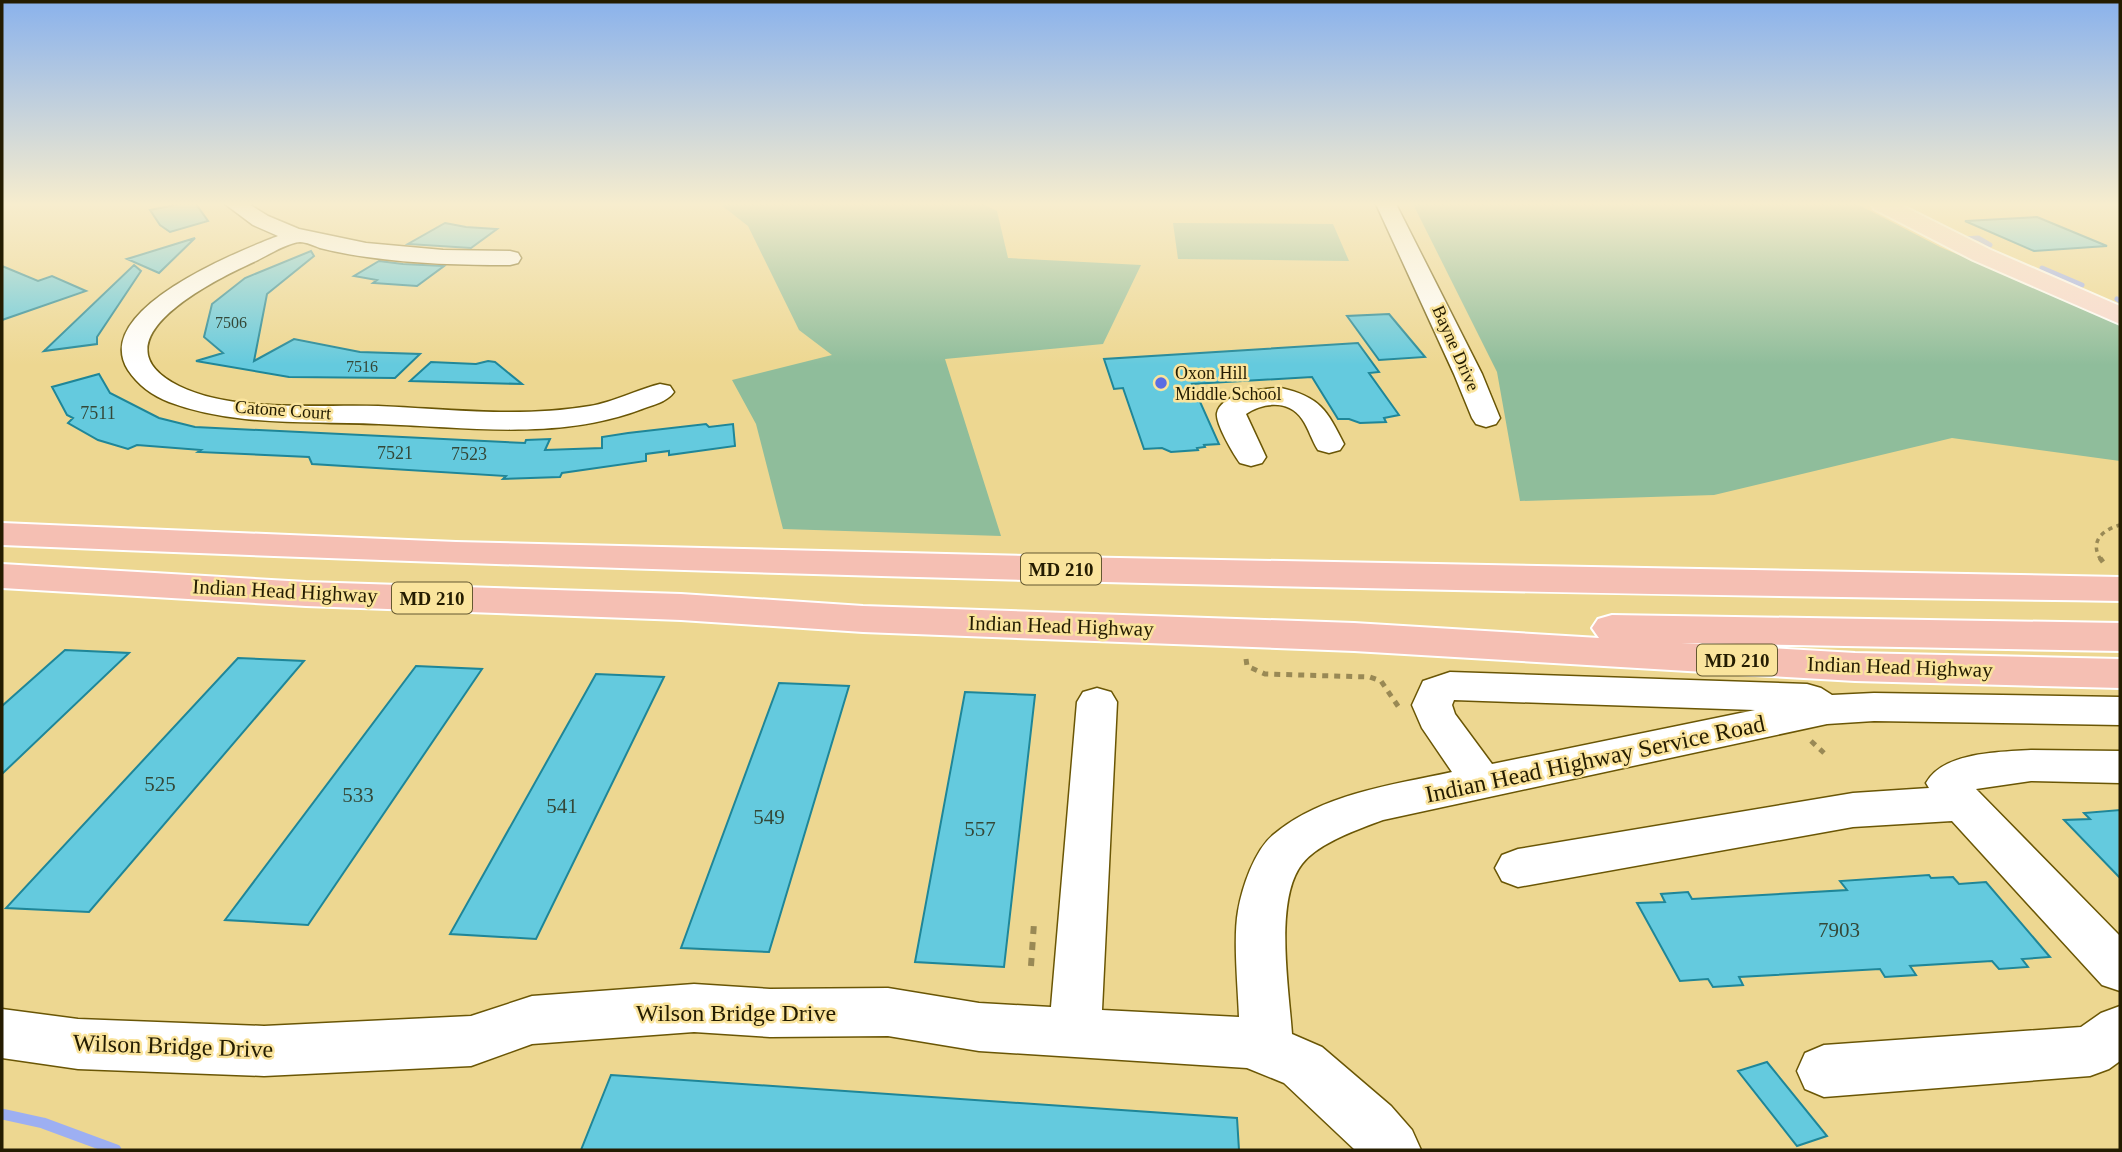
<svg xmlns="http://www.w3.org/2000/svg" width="2122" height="1152" viewBox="0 0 2122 1152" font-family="'Times New Roman',serif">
	<rect width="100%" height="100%" fill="#edd791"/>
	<path fill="#8fbd9b" d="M 720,204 L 983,204 L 997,211 L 1008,258 L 1141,265 L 1103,344 L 945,359 L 1001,536 L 783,529 L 756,424 L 732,380 L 832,355 L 799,330 L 748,226 Z
		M 1413,204 L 1857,204 L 1940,247 L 2120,323 L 2120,461 L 1952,438 L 1714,495 L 1520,501 L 1497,372 Z
		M 1173,223 L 1333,224 L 1349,261 L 1178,259 Z"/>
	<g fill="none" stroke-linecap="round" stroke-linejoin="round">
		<path stroke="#9daff2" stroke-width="5" d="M 1965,239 L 1978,238 L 1990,245
			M 2042,268 L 2082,285
			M 2117,299 L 2120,301"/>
		<path stroke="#9daff2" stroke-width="11" d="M 2,1114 L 43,1123 L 116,1150"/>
	</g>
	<path fill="#64cade" stroke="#1f8698" stroke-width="2" d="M 180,204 L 196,204 L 208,221 L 170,232 L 160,225 L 150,210 Z
		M 2037,217 L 2107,246 L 2034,251 L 1965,221 Z
		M 445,223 L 466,227 L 497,229 L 471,248 L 408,244 Z
		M 195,238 L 159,273 L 127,259 Z
		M 311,251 L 314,256 L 267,294 L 254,361 L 294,339 L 360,352 L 420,354 L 395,378 L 289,377 L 196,361 L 223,353 L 204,337 L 212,304 L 245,278 Z
		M 379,261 L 403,264 L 444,266 L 417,286 L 373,283 L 377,280 L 354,276 Z
		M 134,265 L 141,271 L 97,337 L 97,344 L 44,351 Z
		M 2,266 L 38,281 L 52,276 L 86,291 L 2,320 Z
		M 1389,314 L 1425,357 L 1379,360 L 1347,316 Z
		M 1358,343 L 1379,372 L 1369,373 L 1399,415 L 1384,418 L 1386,422 L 1360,423 L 1349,419 L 1338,419 L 1312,377 L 1192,384 L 1219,444 L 1204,445 L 1205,447 L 1197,448 L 1198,450 L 1171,452 L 1162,448 L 1144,449 L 1123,388 L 1114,389 L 1104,359 Z
		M 488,361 L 495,362 L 522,384 L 410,381 L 431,362 L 476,364 Z
		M 99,374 L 110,393 L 159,418 L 195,427 L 525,443 L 526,440 L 550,439 L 545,450 L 602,448 L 602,437 L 628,433 L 706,424 L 709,427 L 733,424 L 735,446 L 669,455 L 669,451 L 646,454 L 646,461 L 562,473 L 560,477 L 503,479 L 506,476 L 312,464 L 309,457 L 198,452 L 201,450 L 137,445 L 128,449 L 98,440 L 68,423 L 73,418 L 67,415 L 52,387 Z
		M 65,650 L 129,653 L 2,774 L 2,706 Z
		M 238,658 L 304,661 L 89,912 L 6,908 Z
		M 416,666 L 482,669 L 308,925 L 225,920 Z
		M 596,674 L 664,677 L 536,939 L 450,934 Z
		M 779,683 L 849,686 L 769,952 L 681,948 Z
		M 965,692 L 1035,695 L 1004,967 L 915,962 Z
		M 2120,810 L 2120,878 L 2064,820 L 2090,819 L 2084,813 Z
		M 1929,875 L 1931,878 L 1953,877 L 1959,884 L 1986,882 L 2050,957 L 2022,959 L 2028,967 L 1999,969 L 1992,961 L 1910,966 L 1916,975 L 1885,977 L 1880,969 L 1739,977 L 1743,985 L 1713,987 L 1708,979 L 1680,981 L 1637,903 L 1665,902 L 1661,894 L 1688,892 L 1692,899 L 1847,890 L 1840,881 Z
		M 1767,1062 L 1827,1136 L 1797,1146 L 1738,1071 Z
		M 611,1075 L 1237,1118 L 1239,1150 L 581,1150 Z"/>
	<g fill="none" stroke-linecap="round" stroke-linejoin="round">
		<g stroke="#6a5605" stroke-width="3">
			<path id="minor" d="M 225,204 L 249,204 L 268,216 L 299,229 L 366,243 L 443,250 L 510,251 L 518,253 L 521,258 L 518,263 L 510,265 C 462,265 415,264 367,257 C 352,255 336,252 320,248 C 315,246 306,242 300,242 C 287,243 268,255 256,261 C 216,279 89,341 179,386 C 234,413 318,404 378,406 C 449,409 519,418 590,406 C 614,402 636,390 660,384 L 670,386 L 674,392 C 667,402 653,405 642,409 C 558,441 467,427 379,424 C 310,421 236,427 169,402 C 153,396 138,385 128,370 C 90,310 239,251 278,236 L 253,225 Z
				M 1376,204 L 1396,204 L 1482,374 L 1500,418 L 1496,424 L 1486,427 L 1476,424 L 1472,418 L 1454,374 Z
				M 1281,388 C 1320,397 1327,410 1344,444 L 1340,450 L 1329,453 L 1318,450 C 1312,441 1309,429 1302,419 C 1289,400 1263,402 1246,414 L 1266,457 L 1262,463 L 1251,466 L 1240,463 C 1234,455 1215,423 1217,413 C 1221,393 1265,388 1281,388 Z
				M 1450,672 L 1807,684 L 1821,688 L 1832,695 L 1874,693 L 2120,697 L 2120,725 L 1874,721 L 1827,724 L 1383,820 C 1359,829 1318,843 1302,864 C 1274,900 1289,989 1292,1034 L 1322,1047 L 1391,1106 L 1412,1130 L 1421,1150 L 1355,1150 L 1284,1083 L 1247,1068 L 979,1051 L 888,1036 L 770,1037 L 694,1032 L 532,1044 L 471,1066 L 264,1076 L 78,1069 L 2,1058 L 2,1009 L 78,1019 L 264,1026 L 471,1016 L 532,996 L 694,984 L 770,989 L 888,988 L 979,1003 L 1051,1007 L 1077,702 L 1083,692 L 1097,688 L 1111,692 L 1117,702 L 1102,1010 L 1239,1017 C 1238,988 1233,938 1238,911 C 1242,888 1254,851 1273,835 C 1321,794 1392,785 1452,772 L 1422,728 L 1412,705 L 1423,681 ZM 1454,700 L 1755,710 L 1492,764 L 1455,714 L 1452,705 Z
				M 2031,750 L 2120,751 L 2120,783 L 2031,781 L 1976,789 L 2120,936 L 2120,991 L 2102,985 L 1952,821 L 1853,827 L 1518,887 L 1502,881 L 1495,868 L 1502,855 L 1518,849 L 1853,793 L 1929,788 L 1926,783 C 1943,752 1999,752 2031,750 Z
				M 2120,1006 L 2120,1061 L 2109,1069 L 2090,1076 L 1824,1097 L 1805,1089 L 1797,1071 L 1805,1053 L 1824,1045 L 2081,1027 L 2101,1013 Z"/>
		</g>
		<g stroke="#fff" stroke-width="4">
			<path id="major" d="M 1871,204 L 1899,204 L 1991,250 L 2120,306 L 2120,324 L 1973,260 L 1874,209 Z"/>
		</g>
		<g stroke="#fff" stroke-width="4">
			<path id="highway" d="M 2,523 L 456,542 L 1068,557 L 2120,577 L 2120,601 C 1414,592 708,575 2,545 Z
				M 2,564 L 306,582 L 681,594 L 863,606 L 1354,623 L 1599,638 L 1592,628 L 1598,619 L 1612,615 L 2120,623 L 2120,651 L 1681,643 L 1855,653 L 2120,659 L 2120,688 L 1855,681 L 1354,651 L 863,632 L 681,620 L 306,606 L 2,588 Z"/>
		</g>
		<path stroke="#998955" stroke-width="3.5" stroke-dasharray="4.5 4.5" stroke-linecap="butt" d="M 2101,560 C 2089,542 2102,530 2120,525"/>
		<path stroke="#998955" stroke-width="5" stroke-dasharray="6 6" stroke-linecap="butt" d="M 2100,558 L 2103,562
			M 1246,659 L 1247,666 L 1265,674 L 1370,677 L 1381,681 L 1400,709
			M 1811,741 L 1824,753"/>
		<path stroke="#998955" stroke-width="6" stroke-dasharray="8 8" stroke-linecap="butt" d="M 1031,966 L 1034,923"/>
		<use href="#minor" fill="#fff" fill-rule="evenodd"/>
		<use href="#major" fill="#f9d9d1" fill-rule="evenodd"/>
		<use href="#highway" fill="#f5bfb3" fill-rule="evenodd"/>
	</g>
	<linearGradient id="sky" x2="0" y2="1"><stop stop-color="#8ab2ec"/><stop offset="0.56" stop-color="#f7edce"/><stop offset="1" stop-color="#f7edce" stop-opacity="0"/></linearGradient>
	<rect width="2122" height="365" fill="url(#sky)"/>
	<circle fill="#596ce3" stroke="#fae49d" stroke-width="2.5" cx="1161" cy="383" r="7"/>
	<g text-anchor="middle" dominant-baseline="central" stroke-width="5" stroke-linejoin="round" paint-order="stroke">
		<g font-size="16" fill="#344838">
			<text x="231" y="322">7506</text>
			<text x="362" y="366">7516</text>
		</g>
		<g font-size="18" fill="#241c01" stroke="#fae49d">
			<text transform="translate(1456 348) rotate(66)">Bayne Drive</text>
			<text transform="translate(283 410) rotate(4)">Catone Court</text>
		</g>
		<g font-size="18" fill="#241c01" stroke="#fae49d" text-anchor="start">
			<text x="1175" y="373">Oxon Hill<tspan x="1175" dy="21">Middle School</tspan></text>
		</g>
		<g font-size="18" fill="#344838">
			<text x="98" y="413">7511</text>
			<text x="395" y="453">7521</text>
			<text x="469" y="454">7523</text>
		</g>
		<g fill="#fae49d" stroke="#645830" stroke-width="2">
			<rect x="1021" y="553.5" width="80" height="31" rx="5"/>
			<rect x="392" y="582.5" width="80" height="31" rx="5"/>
			<rect x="1697" y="644.5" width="80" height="31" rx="5"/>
		</g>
		<g font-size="19" font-weight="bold" fill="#241c01">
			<text x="1061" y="569">MD 210</text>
			<text x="432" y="598">MD 210</text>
			<text x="1737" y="660">MD 210</text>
		</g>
		<g font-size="21" fill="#241c01" stroke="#fae49d">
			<text transform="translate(285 591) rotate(3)">Indian Head Highway</text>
			<text transform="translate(1061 626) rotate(2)">Indian Head Highway</text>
			<text transform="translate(1900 667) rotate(2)">Indian Head Highway</text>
		</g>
		<g font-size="21" fill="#344838">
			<text x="160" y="784">525</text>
			<text x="358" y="795">533</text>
			<text x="562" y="806">541</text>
			<text x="769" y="817">549</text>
			<text x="980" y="829">557</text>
			<text x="1839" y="930">7903</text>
		</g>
		<g font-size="24" fill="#241c01" stroke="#fae49d">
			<text transform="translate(1595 759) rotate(-12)">Indian Head Highway Service Road</text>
			<text x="736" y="1013">Wilson Bridge Drive</text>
			<text transform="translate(173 1046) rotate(2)">Wilson Bridge Drive</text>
		</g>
	</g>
	<rect width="2122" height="1152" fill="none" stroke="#241c01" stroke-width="7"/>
</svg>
